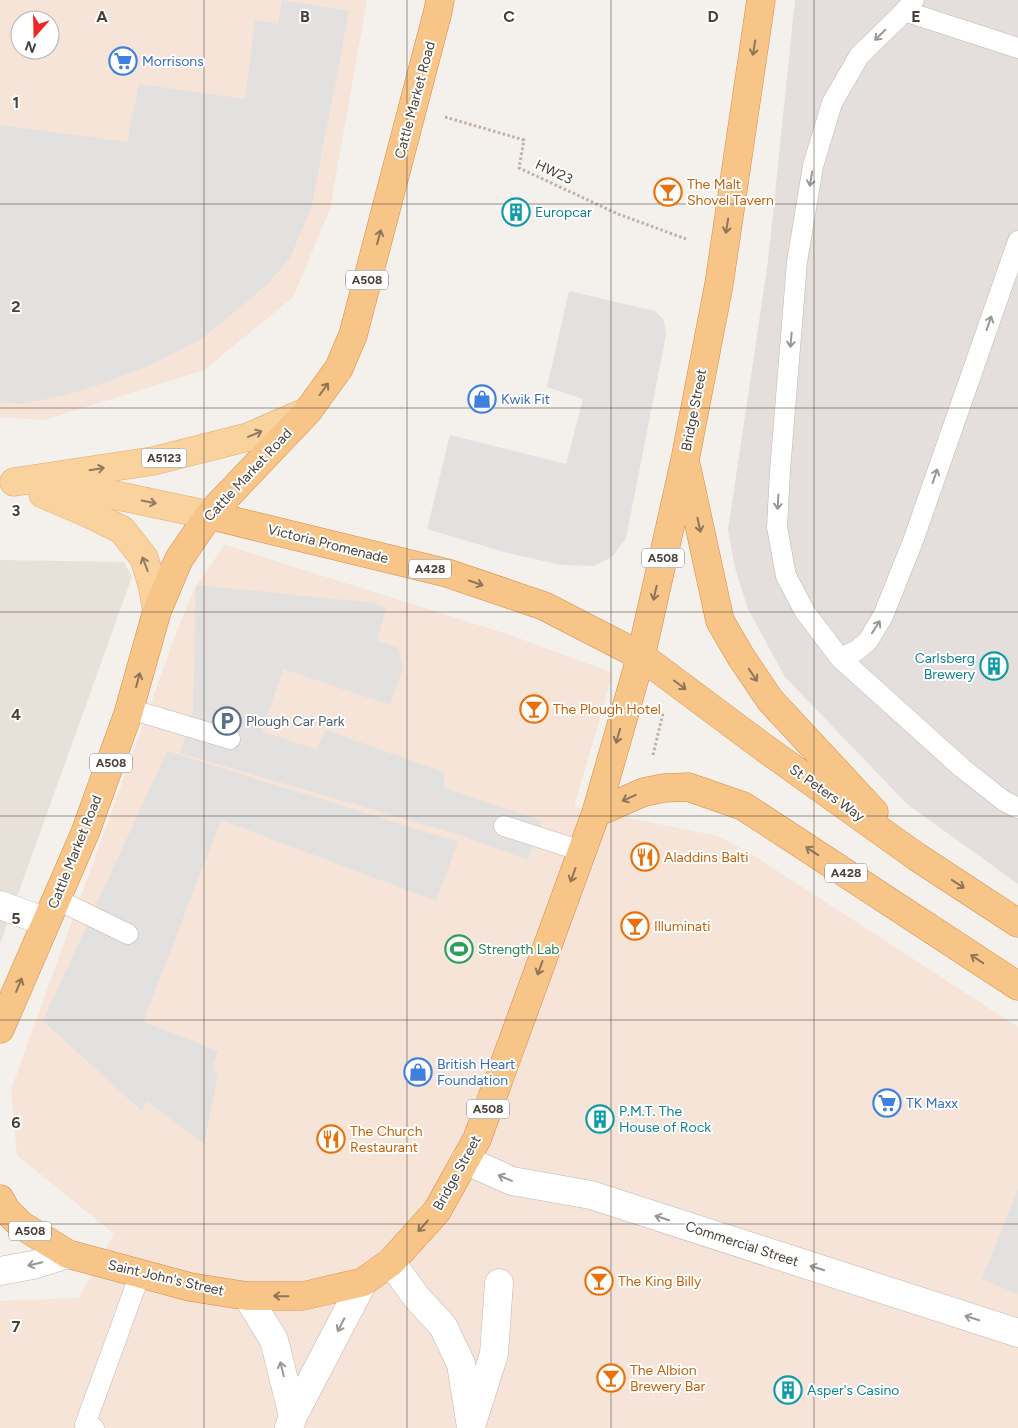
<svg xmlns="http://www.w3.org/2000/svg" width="1018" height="1428" viewBox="0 0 1018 1428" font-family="Figtree,sans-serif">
	<rect width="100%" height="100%" fill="#f4f0eb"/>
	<path fill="#e8e1d9" d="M 0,560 L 124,562 L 132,577 L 0,944 Z"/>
	<path fill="#f5e4d7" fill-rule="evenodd" d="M 0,0 L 367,0 L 330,209 L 293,297 L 204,370 L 44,420 L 0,417 ZM 20,20 L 50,20 L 50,50 L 20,50 Z
		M 225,545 L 507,634 L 613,673 L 574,807 L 718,836 L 756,857 L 1018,1027 L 1018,1428 L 0,1428 L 0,1301 L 79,1298 L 114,1234 L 17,1155 L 11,1090 L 177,631 L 196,585 Z"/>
	<path fill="#e4dfdc" d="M 795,0 L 1018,0 L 1018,884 L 907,804 L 785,677 L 748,609 L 735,568 L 728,530 L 768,261 Z"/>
	<path fill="#e3e1df" d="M 282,0 L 349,11 L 312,205 L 291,256 L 268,284 L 204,337 L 155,363 L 110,381 L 67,395 L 21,404 L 0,402 L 0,125 L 127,142 L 139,84 L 245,99 L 255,20 L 278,24 Z
		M 569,291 L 655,311 L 664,320 L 666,335 L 626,538 L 612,557 L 594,566 L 561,565 L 504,552 L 427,529 L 450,435 L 566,464 L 583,399 L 547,387 Z
		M 196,585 L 374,603 L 386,607 L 377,641 L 398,648 L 403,668 L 390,705 L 283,669 L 262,731 L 317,750 L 325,730 L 444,772 L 444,788 L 542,821 L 528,860 L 460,835 L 180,753 L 193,711 Z
		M 167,751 L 458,842 L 436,901 L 221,820 L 143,1022 L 218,1051 L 212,1070 L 218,1075 L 204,1144 L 146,1101 L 142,1111 L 43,1021 Z
		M 1018,1189 L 1018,1294 L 982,1279 Z"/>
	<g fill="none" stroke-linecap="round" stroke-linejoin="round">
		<g stroke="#c0b6ad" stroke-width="21">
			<path id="service" d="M 914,0 L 902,14 L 859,56 L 832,103 L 813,166 L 797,262 L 780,471 L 777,527 L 786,576 L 805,612 L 840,658 L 962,768 L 1004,801 L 1018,808
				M 904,11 L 1018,48
				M 840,658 L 856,651 L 868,641 L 883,616 L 913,541 L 1018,241
				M 130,709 L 230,739
				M 504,826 L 582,851
				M 56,899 L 128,934
				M 94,1428 L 85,1425 L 140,1274"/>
		</g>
		<g stroke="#c0b6ad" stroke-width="29">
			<path id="minor" d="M 0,905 L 46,922
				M 465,1160 L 512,1181 L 591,1195 L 1018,1333
				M 391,1262 L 417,1298 L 443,1326 L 461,1364 L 471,1427
				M 0,1271 L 33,1265 L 68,1254
				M 247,1296 L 274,1340 L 293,1416
				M 473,1420 L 494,1354 L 499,1283
				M 289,1428 L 293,1416 L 363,1282"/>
		</g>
		<g stroke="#dfac6e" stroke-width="29">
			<path id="primary" d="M 14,482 L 153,461 L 248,437 L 308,411
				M 50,486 L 95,491 L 209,515
				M 43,494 L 90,514 L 122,530 L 144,558 L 152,584 L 157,611"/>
		</g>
		<g stroke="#d78a42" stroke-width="29">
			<path id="trunk" d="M 687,469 L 720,621 L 741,657 L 770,700 L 874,812
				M 209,515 L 447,573 L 544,606 L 641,656 L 763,747 L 917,857 L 1018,923
				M 596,813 L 644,792 L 664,788 L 688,787 L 743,806 L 1018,986
				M 0,1029 L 85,833 L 128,714 L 157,611 L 179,559 L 209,515 L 308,411 L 339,368 L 353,335 L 438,11 L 440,0
				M 0,1199 L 6,1210 L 21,1225 L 68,1254 L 190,1287 L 247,1296 L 303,1296 L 363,1282 L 391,1262 L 437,1211 L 477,1139 L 596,813 L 641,656 L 685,460 L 719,284 L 761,0"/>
		</g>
		<path stroke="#c1b09f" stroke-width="3" stroke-dasharray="2.5 2.5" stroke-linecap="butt" d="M 445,117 L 524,140 L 519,168 L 618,214 L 686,239
			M 653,755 L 663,713"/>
		<use href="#service" stroke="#fff" stroke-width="20"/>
		<use href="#minor" stroke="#fff" stroke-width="28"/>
		<use href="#primary" stroke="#fad29e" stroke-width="28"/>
		<use href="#trunk" stroke="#f8c588" stroke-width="28"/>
	</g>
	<defs><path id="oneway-shaft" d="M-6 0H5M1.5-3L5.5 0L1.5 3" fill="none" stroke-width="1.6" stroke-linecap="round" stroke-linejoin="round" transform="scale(1.25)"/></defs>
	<g stroke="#9a9692">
		<use href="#oneway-shaft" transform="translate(880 35) rotate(135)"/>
		<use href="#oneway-shaft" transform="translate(811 179) rotate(99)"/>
		<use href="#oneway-shaft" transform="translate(989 323) rotate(-71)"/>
		<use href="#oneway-shaft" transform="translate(791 340) rotate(95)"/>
		<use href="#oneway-shaft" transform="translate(935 476) rotate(-71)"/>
		<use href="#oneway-shaft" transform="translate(778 502) rotate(93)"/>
		<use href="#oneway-shaft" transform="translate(876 627) rotate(-57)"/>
		<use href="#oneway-shaft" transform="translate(505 1178) rotate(-157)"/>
		<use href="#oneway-shaft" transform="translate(662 1218) rotate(-162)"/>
		<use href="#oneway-shaft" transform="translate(35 1264) rotate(166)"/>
		<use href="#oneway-shaft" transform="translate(817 1268) rotate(-162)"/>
		<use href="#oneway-shaft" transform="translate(972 1318) rotate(-162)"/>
		<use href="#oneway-shaft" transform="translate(341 1325) rotate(117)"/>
		<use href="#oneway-shaft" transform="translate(282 1369) rotate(-104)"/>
	</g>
	<g stroke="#8e7559">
		<use href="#oneway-shaft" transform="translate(754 48) rotate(99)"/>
		<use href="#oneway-shaft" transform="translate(727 226) rotate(99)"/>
		<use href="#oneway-shaft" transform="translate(379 237) rotate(-75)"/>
		<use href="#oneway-shaft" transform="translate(324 389) rotate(-54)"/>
		<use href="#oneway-shaft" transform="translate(699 525) rotate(78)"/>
		<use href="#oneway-shaft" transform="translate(476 583) rotate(19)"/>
		<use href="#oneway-shaft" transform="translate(655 593) rotate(103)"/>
		<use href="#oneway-shaft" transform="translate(753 675) rotate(56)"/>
		<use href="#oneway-shaft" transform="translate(138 680) rotate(-75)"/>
		<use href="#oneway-shaft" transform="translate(680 685) rotate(37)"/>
		<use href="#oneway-shaft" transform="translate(618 736) rotate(106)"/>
		<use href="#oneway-shaft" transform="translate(629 798) rotate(156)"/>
		<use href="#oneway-shaft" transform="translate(812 851) rotate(-147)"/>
		<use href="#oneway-shaft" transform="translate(573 875) rotate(110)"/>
		<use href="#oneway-shaft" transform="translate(958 884) rotate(33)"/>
		<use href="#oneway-shaft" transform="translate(977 959) rotate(-147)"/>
		<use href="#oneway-shaft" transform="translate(540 968) rotate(110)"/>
		<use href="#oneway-shaft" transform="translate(19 985) rotate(-67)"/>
		<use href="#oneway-shaft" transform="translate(423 1226) rotate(132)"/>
		<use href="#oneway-shaft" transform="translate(281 1296) rotate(-179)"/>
	</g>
	<g stroke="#8f7a61">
		<use href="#oneway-shaft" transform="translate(255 434) rotate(-23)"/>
		<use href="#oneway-shaft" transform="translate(97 469) rotate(-9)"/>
		<use href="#oneway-shaft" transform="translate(149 502) rotate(12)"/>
		<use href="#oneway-shaft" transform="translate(145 564) rotate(-111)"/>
	</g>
	<path fill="none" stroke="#484039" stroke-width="1" stroke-opacity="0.55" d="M 204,0 L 204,1428M 407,0 L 407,1428M 611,0 L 611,1428M 814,0 L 814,1428M 0,204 L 1018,204M 0,408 L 1018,408M 0,612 L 1018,612M 0,816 L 1018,816M 0,1020 L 1018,1020M 0,1224 L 1018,1224"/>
	<defs>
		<g id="supermarket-ring" transform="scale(1.4375)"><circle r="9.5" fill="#fff" stroke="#3f7fe0" stroke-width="1.5"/><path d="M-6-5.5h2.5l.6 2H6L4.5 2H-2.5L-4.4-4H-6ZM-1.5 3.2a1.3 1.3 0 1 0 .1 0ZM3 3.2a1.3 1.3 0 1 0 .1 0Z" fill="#3f7fe0"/></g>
		<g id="bar-ring" transform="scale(1.4375)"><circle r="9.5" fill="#fff" stroke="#e8710a" stroke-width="1.5"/><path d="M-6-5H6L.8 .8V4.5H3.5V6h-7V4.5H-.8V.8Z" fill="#e8710a"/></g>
		<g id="building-ring" transform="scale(1.4375)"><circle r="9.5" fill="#fff" stroke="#0f9aa8" stroke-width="1.5"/><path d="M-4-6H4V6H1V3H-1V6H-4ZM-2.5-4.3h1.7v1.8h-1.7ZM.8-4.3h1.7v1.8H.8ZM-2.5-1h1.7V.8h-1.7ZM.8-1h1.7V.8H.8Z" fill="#0f9aa8"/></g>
		<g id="shop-ring" transform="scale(1.4375)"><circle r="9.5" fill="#fff" stroke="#3f7fe0" stroke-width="1.5"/><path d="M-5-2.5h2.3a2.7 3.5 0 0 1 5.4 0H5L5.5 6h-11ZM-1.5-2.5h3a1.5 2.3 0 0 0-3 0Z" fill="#3f7fe0"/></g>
		<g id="parking-ring" transform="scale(1.4375)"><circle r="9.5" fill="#fff" stroke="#5c6f8a" stroke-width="1.5"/><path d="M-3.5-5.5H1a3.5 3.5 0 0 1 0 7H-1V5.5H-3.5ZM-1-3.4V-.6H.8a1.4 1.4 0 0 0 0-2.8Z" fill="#5c6f8a"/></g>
		<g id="restaurant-ring" transform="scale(1.4375)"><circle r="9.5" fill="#fff" stroke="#e8710a" stroke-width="1.5"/><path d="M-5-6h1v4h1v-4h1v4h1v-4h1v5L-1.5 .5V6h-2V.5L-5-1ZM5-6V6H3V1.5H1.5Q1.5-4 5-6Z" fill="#e8710a"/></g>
		<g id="stadium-ring" transform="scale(1.4375)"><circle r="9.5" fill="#fff" stroke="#2e9e5b" stroke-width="1.5"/><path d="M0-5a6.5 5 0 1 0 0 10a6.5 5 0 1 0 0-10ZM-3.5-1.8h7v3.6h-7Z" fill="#2e9e5b"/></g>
	</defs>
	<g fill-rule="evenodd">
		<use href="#supermarket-ring" x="123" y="61"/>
		<use href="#bar-ring" x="668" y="192"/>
		<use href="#building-ring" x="516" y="212"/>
		<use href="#shop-ring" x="482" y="399"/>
		<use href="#building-ring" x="994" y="666"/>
		<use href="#bar-ring" x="534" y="709"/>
		<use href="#parking-ring" x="227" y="721"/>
		<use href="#restaurant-ring" x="645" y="857"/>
		<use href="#bar-ring" x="635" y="926"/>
		<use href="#stadium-ring" x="459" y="949"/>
		<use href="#shop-ring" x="418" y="1072"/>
		<use href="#supermarket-ring" x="887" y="1103"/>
		<use href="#building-ring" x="600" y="1119"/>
		<use href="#restaurant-ring" x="331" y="1139"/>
		<use href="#bar-ring" x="599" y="1281"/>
		<use href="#bar-ring" x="611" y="1378"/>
		<use href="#building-ring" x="788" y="1390"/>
	</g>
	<g text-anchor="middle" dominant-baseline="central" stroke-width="4" stroke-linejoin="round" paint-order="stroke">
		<g fill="#fff" stroke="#7f7974" stroke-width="1">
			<rect x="346" y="270.5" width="42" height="19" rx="4"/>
			<rect x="141.5" y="448.5" width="45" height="19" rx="4"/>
			<rect x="642" y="548.5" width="42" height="19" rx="4"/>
			<rect x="409" y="559.5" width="42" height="19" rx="4"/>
			<rect x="90" y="753.5" width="42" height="19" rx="4"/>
			<rect x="825" y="863.5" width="42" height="19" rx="4"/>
			<rect x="467" y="1099.5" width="42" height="19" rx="4"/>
			<rect x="9" y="1221.5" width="42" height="19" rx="4"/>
		</g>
		<g font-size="12" font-weight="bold" fill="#484039">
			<text x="367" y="280">A508</text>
			<text x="164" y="458">A5123</text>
			<text x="663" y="558">A508</text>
			<text x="430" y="569">A428</text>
			<text x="111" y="763">A508</text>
			<text x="846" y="873">A428</text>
			<text x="488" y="1109">A508</text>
			<text x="30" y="1231">A508</text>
		</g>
		<g font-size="14" fill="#366cbe" stroke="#fff" text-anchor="start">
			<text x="142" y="61">Morrisons</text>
			<text x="501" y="399">Kwik Fit</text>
			<text x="437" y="1064">British Heart<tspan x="437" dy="16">Foundation</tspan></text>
			<text x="906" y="1103">TK Maxx</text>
		</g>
		<g font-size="14" fill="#484039" stroke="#fff">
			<text transform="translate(415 100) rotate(-75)">Cattle Market Road</text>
			<text transform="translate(554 172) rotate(25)">HW23</text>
			<text transform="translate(694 410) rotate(-79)">Bridge Street</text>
			<text transform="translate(248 475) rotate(-47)">Cattle Market Road</text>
			<text transform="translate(328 544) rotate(14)">Victoria Promenade</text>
			<text transform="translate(827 793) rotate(35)">St Peters Way</text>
			<text transform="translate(75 852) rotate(-68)">Cattle Market Road</text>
			<text transform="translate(457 1173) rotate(-61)">Bridge Street</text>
			<text transform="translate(742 1244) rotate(18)">Commercial Street</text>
			<text transform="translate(166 1278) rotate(13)">Saint John's Street</text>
		</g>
		<g font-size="14" fill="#c56008" stroke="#fff" text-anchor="start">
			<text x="687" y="184">The Malt<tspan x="687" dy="16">Shovel Tavern</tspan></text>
			<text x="553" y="709">The Plough Hotel</text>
			<text x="664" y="857">Aladdins Balti</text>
			<text x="654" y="926">Illuminati</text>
			<text x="350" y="1131">The Church<tspan x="350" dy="16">Restaurant</tspan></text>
			<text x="618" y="1281">The King Billy</text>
			<text x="630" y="1370">The Albion<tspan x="630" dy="16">Brewery Bar</tspan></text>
		</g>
		<g font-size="14" fill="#0d838f" stroke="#fff" text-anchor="start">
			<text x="535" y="212">Europcar</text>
			<text x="975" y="658" text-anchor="end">Carlsberg<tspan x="975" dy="16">Brewery</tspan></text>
			<text x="619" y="1111">P.M.T. The<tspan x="619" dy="16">House of Rock</tspan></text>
			<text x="807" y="1390">Asper's Casino</text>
		</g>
		<g font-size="14" fill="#4e5e75" stroke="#fff" text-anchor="start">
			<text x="246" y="721">Plough Car Park</text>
		</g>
		<g font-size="14" fill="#27864d" stroke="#fff" text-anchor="start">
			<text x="478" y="949">Strength Lab</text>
		</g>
	</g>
	<g font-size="16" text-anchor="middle" font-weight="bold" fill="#484039" stroke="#fff" stroke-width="4" stroke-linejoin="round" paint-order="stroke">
		<text x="102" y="22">A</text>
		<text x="305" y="22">B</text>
		<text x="509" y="22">C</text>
		<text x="713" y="22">D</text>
		<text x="916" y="22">E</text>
		<text x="16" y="108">1</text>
		<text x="16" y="312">2</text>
		<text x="16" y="516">3</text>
		<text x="16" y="720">4</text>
		<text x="16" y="924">5</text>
		<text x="16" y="1128">6</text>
		<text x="16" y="1332">7</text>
	</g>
	<g transform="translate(35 35) rotate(200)"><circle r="24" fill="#ffffff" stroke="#b6b3b0"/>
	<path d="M0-4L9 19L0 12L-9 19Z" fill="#f02626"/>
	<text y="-8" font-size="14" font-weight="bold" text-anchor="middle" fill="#484039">N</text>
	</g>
</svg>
